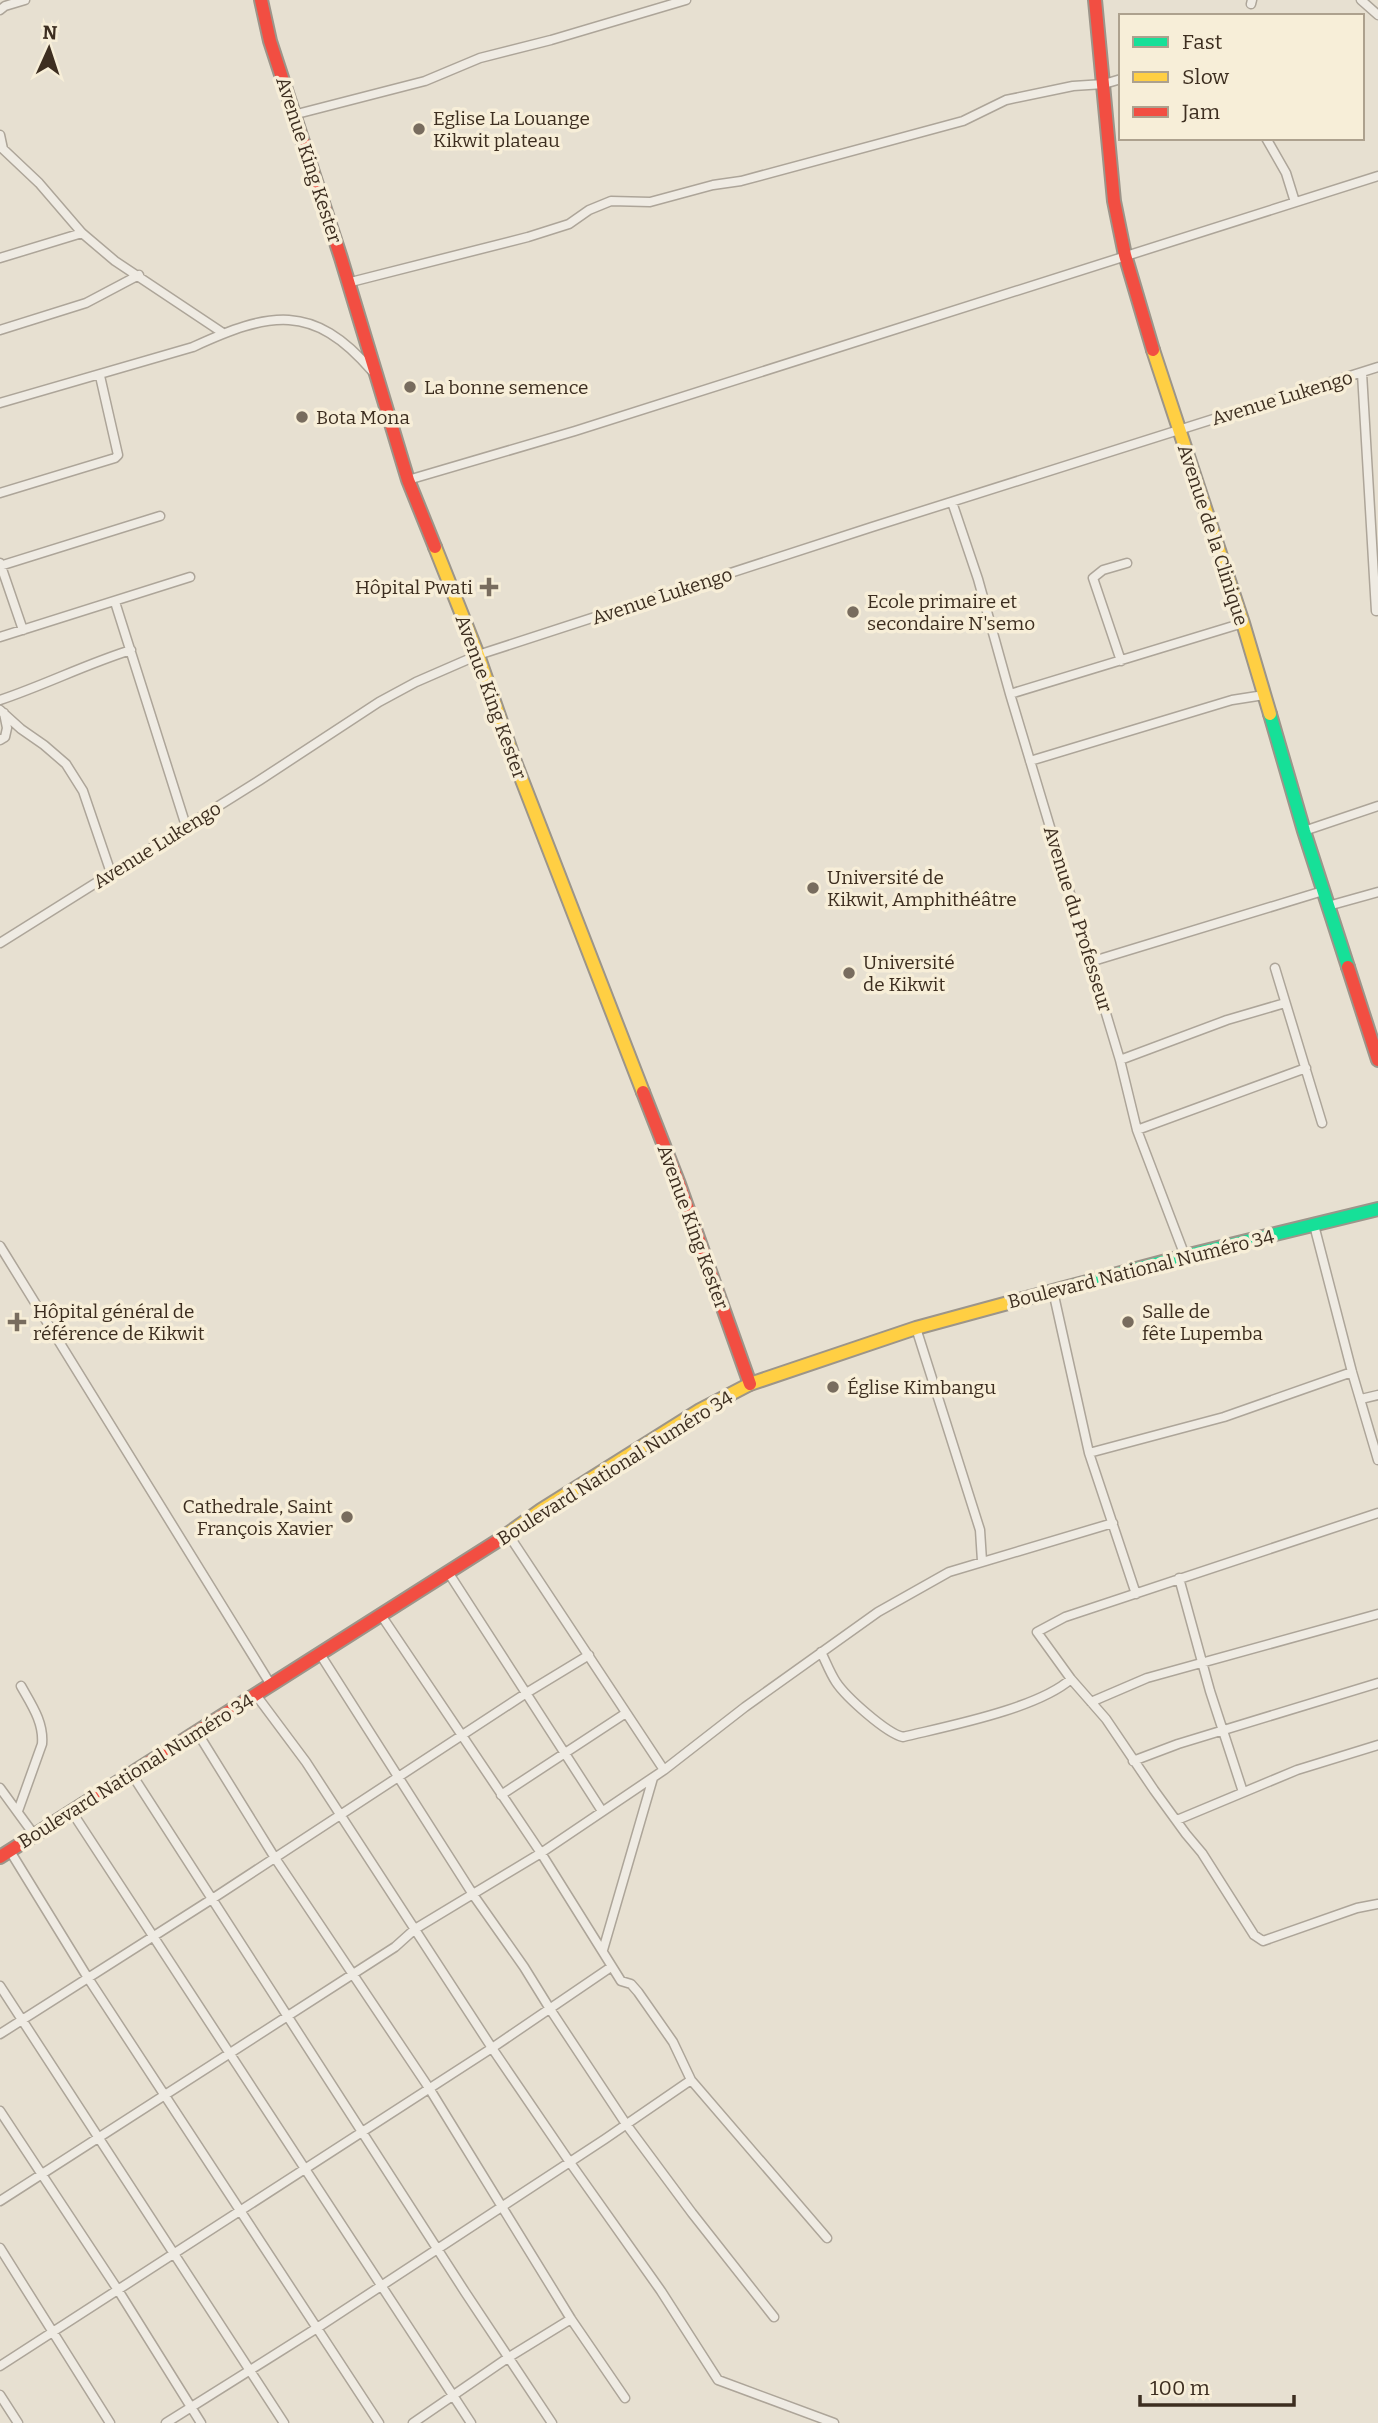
<svg xmlns="http://www.w3.org/2000/svg" width="1378" height="2423" viewBox="0 0 1378 2423" font-family="Bitter,serif">
	<rect width="100%" height="100%" fill="#e7e0d1"/>
	<g fill="none" stroke-linecap="round" stroke-linejoin="round">
		<g stroke="#ada599" stroke-width="11">
			<path id="street" d="M 1361,0 L 1378,15
				M 1251,4 L 1252,0
				M 0,10 L 5,6 L 25,0
				M 293,115 L 425,81 L 480,58 L 551,40 L 686,0
				M 0,135 L 3,149 L 39,183 L 82,233 L 115,261 L 223,333
				M 1266,138 L 1286,173 L 1295,202
				M 0,258 L 82,233
				M 347,283 L 528,237 L 569,224 L 589,210 L 611,201 L 650,202 L 713,185 L 741,181 L 963,121 L 1006,100 L 1073,86 L 1104,84 L 1121,79
				M 0,330 L 86,303 L 139,275
				M 1362,373 L 1376,611
				M 0,403 L 193,347 C 269,312 313,302 372,371
				M 408,480 L 575,431 L 1378,176
				M 0,493 L 115,458 L 118,455 L 100,376
				M 952,502 L 978,579 L 1010,694 L 1120,1060 L 1137,1130 L 1185,1256
				M 0,563 L 23,630
				M 0,566 L 160,516
				M 115,602 L 186,826
				M 0,637 L 190,577
				M 1121,661 L 1093,578 L 1103,570 L 1127,563
				M 1010,694 L 1243,623
				M 0,700 C 45,685 86,664 131,650
				M 0,710 L 21,729 L 44,745 L 66,764 L 83,791 L 111,873
				M 0,740 L 5,737 L 7,728 L 4,713
				M 1030,761 L 1232,700 L 1264,695
				M 1304,831 L 1378,806
				M 1328,906 L 1378,892
				M 0,943 L 260,780 L 379,702 L 416,682 L 478,655 L 872,527 L 1378,367
				M 1090,962 L 1323,891
				M 1275,968 L 1322,1123
				M 1120,1060 L 1227,1020 L 1285,1003
				M 1137,1130 L 1306,1068
				M 1314,1225 L 1352,1372 L 1378,1460
				M 0,1246 L 271,1685
				M 1053,1291 L 1089,1453 L 1136,1594
				M 916,1328 L 980,1530 L 982,1561
				M 1361,1399 L 1378,1395
				M 1089,1453 L 1224,1417 L 1352,1372
				M 1378,1513 L 1065,1617 L 1037,1632 L 1071,1679 L 1106,1719 L 1154,1790 L 1186,1834 L 1202,1853 L 1254,1935 L 1263,1941 L 1357,1908 L 1378,1904
				M 508,1534 L 664,1770
				M 448,1572 L 602,1811
				M 1179,1578 L 1210,1691 L 1243,1792
				M 381,1615 L 541,1853 L 621,1981 L 631,1984 L 638,1992 L 673,2042 L 691,2080 L 827,2238
				M 821,1652 C 826,1662 830,1673 836,1682 C 846,1697 886,1733 903,1737 C 948,1726 1037,1709 1071,1679
				M 320,1654 L 474,1896 L 524,1967 L 550,2009 L 626,2124 L 692,2213 L 774,2317
				M 256,1695 L 306,1762 L 492,2048 L 569,2161 L 661,2291 L 718,2380 L 834,2423
				M 1091,1702 L 1147,1678 L 1378,1614
				M 197,1732 L 275,1858 L 429,2088 L 571,2319 L 625,2398
				M 1133,1761 L 1178,1744 L 1378,1683
				M 131,1773 L 465,2292 L 552,2423
				M 0,1788 L 35,1836
				M 501,1795 L 626,1713
				M 18,1811 L 42,1744 C 44,1722 31,1704 21,1686
				M 72,1812 L 471,2423
				M 1177,1820 L 1297,1770 L 1378,1745
				M 10,1851 L 88,1978 L 379,2423
				M 603,1950 L 653,1778
				M 0,1986 L 284,2423
				M 0,2034 L 212,1899 L 528,1692 L 589,1655
				M 0,2111 L 118,2290 L 201,2423
				M 0,2201 L 395,1947 L 415,1929 L 541,1853 L 664,1770 L 745,1707 L 878,1612 L 949,1572 L 1113,1523
				M 0,2248 L 110,2423
				M 0,2366 L 492,2048 L 611,1967
				M 0,2395 L 18,2423
				M 166,2423 L 317,2328 L 605,2139 L 691,2080
				M 413,2423 L 509,2357 L 571,2319"/>
		</g>
		<g stroke="#9c958a" stroke-width="16">
			<path id="fast" d="M 1270,714 L 1304,831 L 1348,967
				M 1008,1303 L 1185,1256 L 1378,1209"/>
		</g>
		<g stroke="#9c958a" stroke-width="16">
			<path id="slow" d="M 1153,350 L 1243,623 L 1270,714
				M 435,547 L 478,655 L 515,762 L 643,1092
				M 502,1538 L 541,1510 L 700,1410 L 750,1384 L 916,1328 L 1008,1303"/>
		</g>
		<g stroke="#9c958a" stroke-width="16">
			<path id="jam" d="M 261,0 L 270,41 L 341,258 L 408,480 L 435,547
				M 1095,0 L 1114,201 L 1125,255 L 1153,350
				M 1348,967 L 1378,1060
				M 643,1092 L 679,1184 L 750,1384
				M 0,1857 L 502,1538"/>
		</g>
		<use href="#street" stroke="#efebe3" stroke-width="8"/>
		<use href="#fast" stroke="#16e098" stroke-width="12"/>
		<use href="#slow" stroke="#ffcf43" stroke-width="12"/>
		<use href="#jam" stroke="#f24e42" stroke-width="12"/>
	</g>
	<g fill="#786c5e" stroke="#f7eed8" stroke-width="2.5">
		<circle cx="419" cy="129" r="7"/>
		<circle cx="410" cy="387" r="7"/>
		<circle cx="302" cy="417" r="7"/>
		<path d="M485.5 576.5h7v7h7v7h-7v7h-7v-7h-7v-7h7z"/>
		<circle cx="853" cy="612" r="7"/>
		<circle cx="813" cy="888" r="7"/>
		<circle cx="849" cy="973" r="7"/>
		<path d="M13.5 1311.5h7v7h7v7h-7v7h-7v-7h-7v-7h7z"/>
		<circle cx="1128" cy="1322" r="7"/>
		<circle cx="833" cy="1387" r="7"/>
		<circle cx="347" cy="1517" r="7"/>
	</g>
	<g text-anchor="middle" dominant-baseline="central" stroke-width="7" stroke-linejoin="round" paint-order="stroke">
		<g font-size="19" fill="#3d2e20" stroke="#f7eed8" text-anchor="start">
			<text x="433" y="118">Eglise La Louange<tspan x="433" dy="22">Kikwit plateau</tspan></text>
			<text x="424" y="387">La bonne semence</text>
			<text x="316" y="417">Bota Mona</text>
			<text x="473" y="587" text-anchor="end">Hôpital Pwati</text>
			<text x="867" y="601">Ecole primaire et<tspan x="867" dy="22">secondaire N'semo</tspan></text>
			<text x="827" y="877">Université de<tspan x="827" dy="22">Kikwit, Amphithéâtre</tspan></text>
			<text x="863" y="962">Université<tspan x="863" dy="22">de Kikwit</tspan></text>
			<text x="33" y="1311">Hôpital général de<tspan x="33" dy="22">référence de Kikwit</tspan></text>
			<text x="1142" y="1311">Salle de<tspan x="1142" dy="22">fête Lupemba</tspan></text>
			<text x="847" y="1387">Église Kimbangu</text>
			<text x="333" y="1506" text-anchor="end">Cathedrale, Saint<tspan x="333" dy="22">François Xavier</tspan></text>
		</g>
		<g font-size="19" fill="#3d2e20" stroke="#f7eed8">
			<text transform="translate(309 160) rotate(72)">Avenue King Kester</text>
			<text transform="translate(1282 398) rotate(-17)">Avenue Lukengo</text>
			<text transform="translate(1213 535) rotate(72)">Avenue de la Clinique</text>
			<text transform="translate(662 596) rotate(-18)">Avenue Lukengo</text>
			<text transform="translate(491 697) rotate(70)">Avenue King Kester</text>
			<text transform="translate(157 845) rotate(-32)">Avenue Lukengo</text>
			<text transform="translate(1078 919) rotate(73)">Avenue du Professeur</text>
			<text transform="translate(693 1227) rotate(70)">Avenue King Kester</text>
			<text transform="translate(1141 1269) rotate(-14)">Boulevard National Numéro 34</text>
			<text transform="translate(615 1468) rotate(-32)">Boulevard National Numéro 34</text>
			<text transform="translate(136 1771) rotate(-32)">Boulevard National Numéro 34</text>
		</g>
	</g>
	<rect x="1119" y="14" width="245" height="126" fill="#f7eed8" stroke="#ada18e" stroke-width="2"/>
	<rect x="1133" y="37" width="35" height="10" fill="#16e098" stroke="#ada18e" stroke-width="2"/>
	<text x="1182" y="49" font-size="21" fill="#3d2e20">Fast</text>
	<rect x="1133" y="72" width="35" height="10" fill="#ffcf43" stroke="#ada18e" stroke-width="2"/>
	<text x="1182" y="84" font-size="21" fill="#3d2e20">Slow</text>
	<rect x="1133" y="107" width="35" height="10" fill="#f24e42" stroke="#ada18e" stroke-width="2"/>
	<text x="1182" y="119" font-size="21" fill="#3d2e20">Jam</text>
	<g transform="translate(49 49) rotate(3)" stroke="#f7eed8" stroke-width="5" paint-order="stroke">
	<path d="M0-5L12 26L0 18L-12 26Z" fill="#3d2e20"/>
	<text y="-10" font-size="19" font-weight="bold" text-anchor="middle" fill="#3d2e20">N</text>
	</g>
	<path d="M1140 2395v10h154v-10" fill="none" stroke="#3d2e20" stroke-width="3.5"/>
	<text x="1150" y="2395" font-size="21" fill="#3d2e20" stroke="#f7eed8" stroke-width="5" paint-order="stroke">100 m</text>
</svg>
